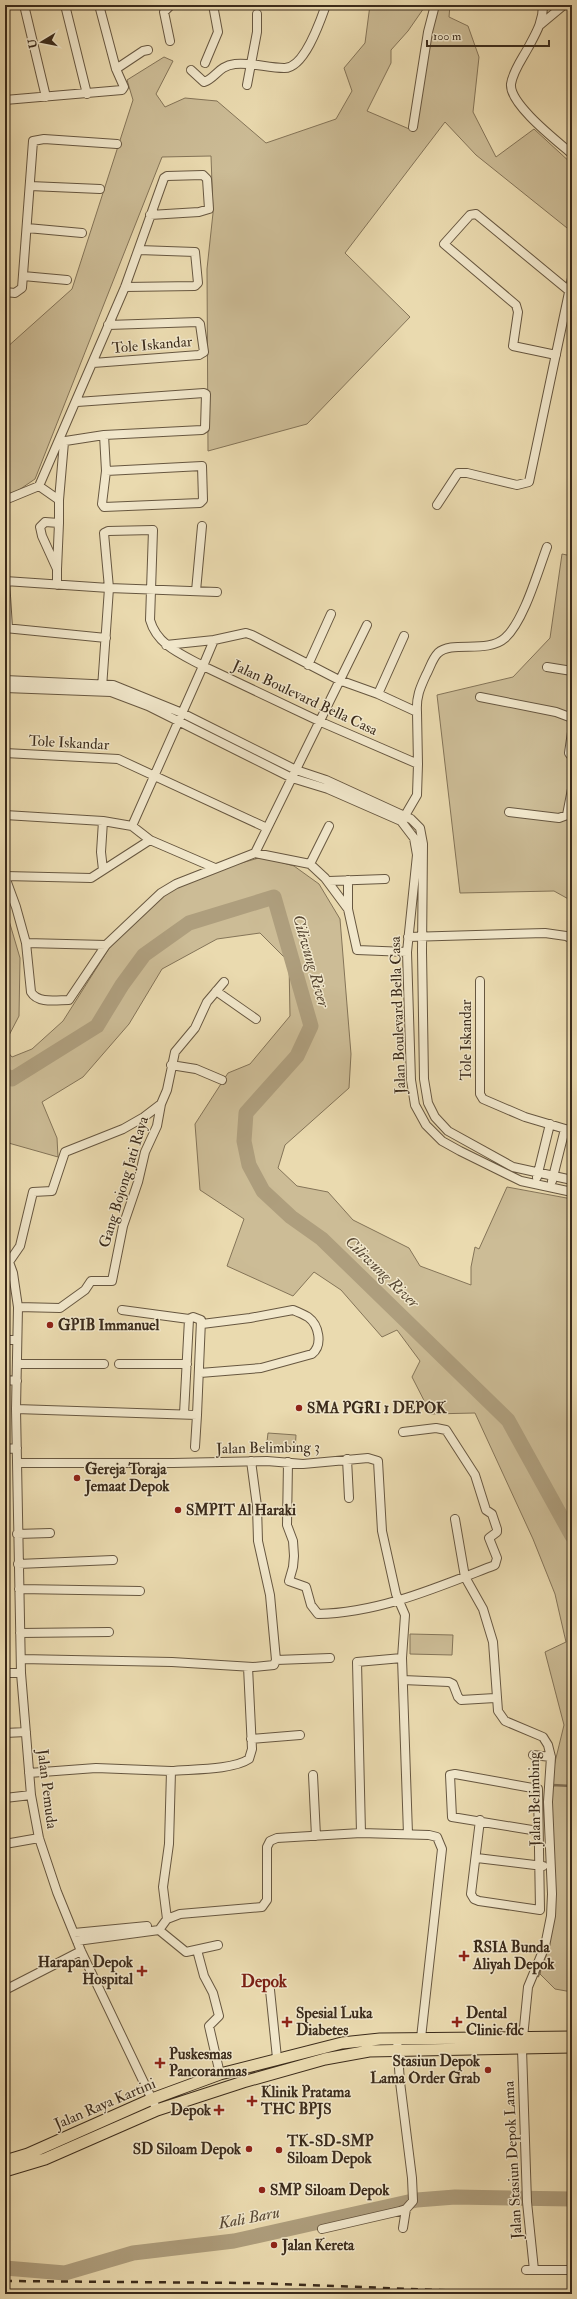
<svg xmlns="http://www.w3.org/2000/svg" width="577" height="2299" viewBox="0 0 577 2299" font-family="'IM FELL Double Pica',serif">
	<rect width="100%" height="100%" fill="#eadaaf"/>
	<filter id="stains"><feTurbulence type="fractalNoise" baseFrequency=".005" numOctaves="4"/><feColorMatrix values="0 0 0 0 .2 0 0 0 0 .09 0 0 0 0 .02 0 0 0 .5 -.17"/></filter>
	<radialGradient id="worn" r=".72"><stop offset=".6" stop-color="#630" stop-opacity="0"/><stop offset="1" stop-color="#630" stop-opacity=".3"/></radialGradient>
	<path fill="#ccbc96" stroke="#847458" d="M 370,5 L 426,5 L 408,31 L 391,50 L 391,63 L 367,111 L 414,131 L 432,25 L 438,5 L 450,5 L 449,17 L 468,26 L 479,57 L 473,112 L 496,157 L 534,129 L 572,164 L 572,232 L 476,155 L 445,122 L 345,253 L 410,317 L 307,424 L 208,451 L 207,269 L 213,213 L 211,156 L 162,157 L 35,479 L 16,492 L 5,496 L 5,349 L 72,289 L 133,100 L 127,80 L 164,57 L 173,61 L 156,94 L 165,107 L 185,98 L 217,101 L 266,143 L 336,119 L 352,91 L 344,68 L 365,43 Z
		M 562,554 L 572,556 L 572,901 L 554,891 L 460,893 L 437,695 L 513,677 L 550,638 Z
		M 262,857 L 294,866 L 319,884 L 340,919 L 351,1054 L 349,1088 L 285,1145 L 278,1168 L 297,1186 L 328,1192 L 353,1220 L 409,1248 L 420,1266 L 471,1285 L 471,1267 L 475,1247 L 479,1249 L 507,1187 L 572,1199 L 572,1992 L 555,1989 L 540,1974 L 552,1876 L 547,1795 L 564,1725 L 545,1652 L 566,1642 L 555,1594 L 533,1539 L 475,1413 L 431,1414 L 412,1377 L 420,1361 L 397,1330 L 382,1337 L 341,1290 L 314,1272 L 293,1296 L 227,1266 L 244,1219 L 200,1190 L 195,1124 L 228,1073 L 250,1064 L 290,1016 L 289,962 L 260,933 L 217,939 L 162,969 L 129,1024 L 83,1077 L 42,1102 L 57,1138 L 58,1157 L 5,1142 L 5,1049 L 12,1057 L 32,1049 L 63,1021 L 127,920 L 169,884 Z
		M 5,907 L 20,958 L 19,1016 L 5,1043 Z
		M 268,1433 L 296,1435 L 295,1452 L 266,1450 Z
		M 410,1634 L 453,1635 L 452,1655 L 410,1654 Z"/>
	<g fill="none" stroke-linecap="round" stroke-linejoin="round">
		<path stroke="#807056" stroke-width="2.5" d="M 552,1788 L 552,1785 L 572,1786
			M 538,1976 L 549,1945"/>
		<path stroke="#ae9e7d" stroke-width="15" d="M 5,1075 L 12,1079 L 97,1026 L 122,985 L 144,955 L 189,923 L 274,897 L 311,1026 L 297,1056 L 246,1113 L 244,1141 L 249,1165 L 263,1191 L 291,1217 L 322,1239 L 508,1420 L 572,1536
			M 5,2268 L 65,2273 L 133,2253 L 234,2241 L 417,2200 L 455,2197 L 572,2199"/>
		<g stroke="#675740" stroke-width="10">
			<path id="minor" d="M 24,5 L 46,97
				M 65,5 L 87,94
				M 543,5 C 543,22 536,33 528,48 C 522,59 513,71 511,84 C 509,104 557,141 572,154
				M 540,25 L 564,5
				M 170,41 L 164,12 L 171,5
				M 205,63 L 218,32 L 213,5
				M 116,69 L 143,51 L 148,50
				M 191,70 L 204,82 C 216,78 218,66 235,64 C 250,62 268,68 284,68 C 304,69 320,22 326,5
				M 247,85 L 257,32 L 257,14
				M 5,100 L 122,90 L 124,87 L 116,69 L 99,5
				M 413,127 L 428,32 L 435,5
				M 30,186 L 100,189
				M 27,228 L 82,233
				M 23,276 L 67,280
				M 125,287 L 195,286 L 198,283 L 195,252 L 139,250
				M 5,292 L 15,293 L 22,288 L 33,141 L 44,139 L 117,144
				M 556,355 L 513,346 L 518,312 L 516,305 L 444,244 L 470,215 L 476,214 L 568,290
				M 93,363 L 199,355 L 204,352 L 200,324 L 198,322 L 108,325
				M 104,435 L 106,471 L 102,504 L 104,507 L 200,503 L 203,500 L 202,466 L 106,471
				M 59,442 L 104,435 L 202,430 L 205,428 L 206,394 L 204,393 L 77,402
				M 39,486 L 59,500 L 64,442
				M 5,500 L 39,486 L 125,287 L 164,178 L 167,176 L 203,175 L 207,179 L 209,209 L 199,212 L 150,215
				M 59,500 L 59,523
				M 437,505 L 458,473 L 467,473 L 517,485 L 529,482 L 572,278
				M 5,580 L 8,628
				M 5,581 L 109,588 L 217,592
				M 57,585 L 57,569 L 42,536 L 40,527 L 45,522 L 59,523 L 57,569
				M 196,591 L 202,526
				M 5,628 L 106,638
				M 166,645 L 214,640
				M 308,665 L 331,614
				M 547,667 L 572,671
				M 5,680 L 113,685 L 182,713 L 296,770 L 326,780 L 411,819 L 420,828 L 423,844 L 422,951 L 424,1079 L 428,1103 L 435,1117 L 448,1131 L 513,1167 L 572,1180
				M 5,688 L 111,692 L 148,706 L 292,778 L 328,789 L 401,821 L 414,838 L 417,855 L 407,952 L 411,1080 L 415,1105 L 426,1125 L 442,1141 L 460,1151 L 521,1181 L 572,1192
				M 102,688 L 109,588 L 104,533 L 108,531 L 153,530 L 150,620 C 157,645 181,654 203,666 L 214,640 L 246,633 L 252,635 L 339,680 L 378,694 L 417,712 L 418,764
				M 378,694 L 404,636
				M 480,697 L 556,712 L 572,718
				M 417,712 C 416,697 420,688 426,675 C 430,668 432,659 438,653 C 452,640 487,654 505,638 C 524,621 538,571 547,547
				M 572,732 L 569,753 L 572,757
				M 5,753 L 118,759 L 267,828
				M 509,812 L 559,818 L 567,815 L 572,789
				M 5,815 L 103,821 L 132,826 L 150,840 L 215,868
				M 103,821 L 101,852 L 103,870
				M 132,826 L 203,666 L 321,722 L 418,764 L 417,795 L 403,819
				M 255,853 L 367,625
				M 310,864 L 329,826
				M 5,876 L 91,878 L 150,840
				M 5,877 L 16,907 L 26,943 L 31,992 C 38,1004 57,1000 69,1000 L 106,945 L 161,893 L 176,884 L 255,853 L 310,864 L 325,878 L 348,909 L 357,950 L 407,952
				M 348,880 L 348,909
				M 329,881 L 385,879
				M 408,937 L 545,933 L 566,936 L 572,939
				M 26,943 L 106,945
				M 480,981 L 480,1094 L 483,1099 L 525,1117 L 572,1131
				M 216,991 L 256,1019
				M 171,1065 L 196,1069 L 222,1080
				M 537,1177 L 550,1124
				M 552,1181 L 565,1129
				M 5,1260 L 9,1262 L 13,1273 L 18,1307 L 16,1409 L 21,1673 L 31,1795 L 39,1838 L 57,1892 L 81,1951 L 157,2110
				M 9,1262 L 20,1246 L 33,1192 L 52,1191 L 65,1152 L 123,1129 L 144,1117 L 161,1104 L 167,1090 L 175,1052 L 195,1028 L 207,1002 L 224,982
				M 18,1307 L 60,1308 L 85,1290 L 91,1281 L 112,1281 L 123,1226 L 138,1182 L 145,1152 L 157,1126 L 161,1104
				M 122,1310 L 189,1319 L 193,1317 L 201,1320 L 197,1415
				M 5,1340 L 17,1340
				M 18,1364 L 104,1364
				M 119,1364 L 187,1364
				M 200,1373 L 261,1368 L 312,1354 C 323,1345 319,1325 308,1317 C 303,1314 298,1312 293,1310 L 250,1318 L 202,1324
				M 5,1380 L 17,1381
				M 16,1409 L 197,1415 L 195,1447
				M 184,1414 L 189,1319
				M 5,1449 L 17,1448
				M 347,1459 L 349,1498
				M 288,1462 L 287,1525 L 293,1541 L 294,1556 L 293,1567 L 289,1581 L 306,1587 L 311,1605 L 318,1614 C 379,1613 438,1587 495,1565 L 497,1558 L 489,1538 L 497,1532 L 497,1529 L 492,1514 L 486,1510 L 475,1475 L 446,1430 L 436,1428 L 403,1432
				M 18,1463 L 173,1463 L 267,1461 L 303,1464 L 368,1458 L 378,1461 L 382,1531 L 396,1594 L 405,1615 L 402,1658 L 408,1834
				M 455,1519 L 465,1577 L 483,1609 L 493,1642 L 498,1711 L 505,1721 L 543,1737 L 548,1745 L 551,1757 L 548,1802 L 552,1894 L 551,1916 L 545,1946 L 528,1987 L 523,2038
				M 17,1534 L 50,1533
				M 18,1564 L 113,1560
				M 19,1589 L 140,1591
				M 20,1633 L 109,1632
				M 21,1659 L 172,1662 L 253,1667 L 274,1665 L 276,1660 L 270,1595 L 258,1541 L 257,1506 L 251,1461
				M 276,1660 L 330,1658
				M 5,1673 L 21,1673
				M 403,1680 L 449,1682 L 453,1684 L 458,1697 L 461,1700 L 495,1698
				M 5,1733 L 26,1732
				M 251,1739 L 300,1735
				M 533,1755 L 551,1757
				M 171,1771 C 191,1769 233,1770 249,1759 L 252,1749 L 248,1667
				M 29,1773 L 96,1768 L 171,1771 L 169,1844 L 163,1887 L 167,1919
				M 313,1775 L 316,1836
				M 5,1798 L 31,1795
				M 480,1820 L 471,1894 L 474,1899 L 479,1901 L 540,1910 L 538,1789 L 455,1774 L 450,1775 L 452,1817 L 538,1831
				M 361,1833 L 357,1662 L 402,1658
				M 5,1844 L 39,1838
				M 477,1858 L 543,1866
				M 159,1930 L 186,1952 L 218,1945
				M 74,1933 L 147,1926
				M 77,1941 L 159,1930 L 167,1919 L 180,1914 L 262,1907 L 267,1900 L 267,1847 L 270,1841 L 277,1838 L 361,1833 L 429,1835 L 437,1837 L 442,1849 L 421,2038
				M 197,1950 L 204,1976 L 213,1993 L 219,2016 L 209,2026 L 220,2074
				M 5,1990 L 81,1951
				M 270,1990 L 277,2058
				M 522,2049 L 527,2202 L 534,2270
				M 403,2228 L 406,2209
				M 322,2229 L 400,2211 L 406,2209 L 413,2201 L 412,2178 L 400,2082 L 397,2039
				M 526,2270 L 572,2270"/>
		</g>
		<g stroke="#3b2b1b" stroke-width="13">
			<path id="major" d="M 5,2161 L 28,2154 L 152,2099 L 220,2074 L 342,2043 L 380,2039 L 572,2037
				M 5,2171 L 45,2159 L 157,2110 L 243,2082 L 325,2059 L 369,2051 L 572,2047"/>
		</g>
		<use href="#minor" stroke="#f1e7cb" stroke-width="8"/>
		<use href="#major" stroke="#eadaaf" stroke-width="11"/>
		<path stroke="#3b2b1b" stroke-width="2.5" stroke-dasharray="7 7" stroke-linecap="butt" d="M 5,2281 L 249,2283 L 551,2294"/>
	</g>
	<g fill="#8f2418" stroke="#f1e7cb" stroke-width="1.5">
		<circle cx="50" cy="1325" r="4"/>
		<circle cx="299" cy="1408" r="4"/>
		<circle cx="77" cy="1478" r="4"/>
		<circle cx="178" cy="1510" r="4"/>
		<path d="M462 1950h4v4h4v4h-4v4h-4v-4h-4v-4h4z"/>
		<path d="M140 1965h4v4h4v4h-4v4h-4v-4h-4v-4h4z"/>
		<path d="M285 2016h4v4h4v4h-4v4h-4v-4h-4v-4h4z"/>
		<path d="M455 2016h4v4h4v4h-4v4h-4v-4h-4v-4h4z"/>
		<path d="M158 2057h4v4h4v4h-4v4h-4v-4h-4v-4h4z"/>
		<circle cx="488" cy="2070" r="4"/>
		<path d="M250 2095h4v4h4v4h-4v4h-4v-4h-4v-4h4z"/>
		<path d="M217 2104h4v4h4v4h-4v4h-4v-4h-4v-4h4z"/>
		<circle cx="249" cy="2149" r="4"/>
		<circle cx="279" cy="2150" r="4"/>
		<circle cx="262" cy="2190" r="4"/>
		<circle cx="274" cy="2245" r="4"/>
	</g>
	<g text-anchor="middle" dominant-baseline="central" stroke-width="3" stroke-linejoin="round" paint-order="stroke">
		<g font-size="15" fill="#3b2b1b" stroke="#f1e7cb">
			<text transform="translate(152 345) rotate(-5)">Tole Iskandar</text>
			<text transform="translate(305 698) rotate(25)">Jalan Boulevard Bella Casa</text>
			<text transform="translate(69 743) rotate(3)">Tole Iskandar</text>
			<text transform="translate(398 1015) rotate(-92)">Jalan Boulevard Bella Casa</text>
			<text transform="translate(466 1040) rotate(-90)">Tole Iskandar</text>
			<text transform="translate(124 1182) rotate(-73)">Gang Bojong Jati Raya</text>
			<text transform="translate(268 1448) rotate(-1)">Jalan Belimbing 3</text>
			<text transform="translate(47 1789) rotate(83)">Jalan Pemuda</text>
			<text transform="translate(535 1799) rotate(-91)">Jalan Belimbing</text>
			<text transform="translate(105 2104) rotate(-23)">Jalan Raya Kartini</text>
			<text transform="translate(513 2160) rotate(-93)">Jalan Stasiun Depok Lama</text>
		</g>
		<g font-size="15" font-weight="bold" fill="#3b2b1b" stroke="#f1e7cb" text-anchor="start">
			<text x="58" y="1325">GPIB Immanuel</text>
			<text x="307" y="1408">SMA PGRI 1 DEPOK</text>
			<text x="85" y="1469">Gereja Toraja<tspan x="85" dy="17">Jemaat Depok</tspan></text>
			<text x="186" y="1510">SMPIT Al Haraki</text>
			<text x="473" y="1947">RSIA Bunda<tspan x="473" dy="17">Aliyah Depok</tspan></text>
			<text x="133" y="1962" text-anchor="end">Harapan Depok<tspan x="133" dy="17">Hospital</tspan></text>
			<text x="296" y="2013">Spesial Luka<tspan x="296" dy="17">Diabetes</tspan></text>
			<text x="466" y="2013">Dental<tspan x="466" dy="17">Clinic fdc</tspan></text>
			<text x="169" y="2054">Puskesmas<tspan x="169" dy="17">Pancoranmas</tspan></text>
			<text x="480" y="2061" text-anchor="end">Stasiun Depok<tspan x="480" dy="17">Lama Order Grab</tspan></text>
			<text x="261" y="2092">Klinik Pratama<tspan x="261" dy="17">THC BPJS</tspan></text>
			<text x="211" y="2110" text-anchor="end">Depok</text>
			<text x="287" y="2141">TK-SD-SMP<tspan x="287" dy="17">Siloam Depok</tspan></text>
			<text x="241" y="2149" text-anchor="end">SD Siloam Depok</text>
			<text x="270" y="2190">SMP Siloam Depok</text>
			<text x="282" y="2245">Jalan Kereta</text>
		</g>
		<g font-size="16" font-style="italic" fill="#584834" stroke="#f1e7cb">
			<text transform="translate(311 961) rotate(74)">Ciliwung River</text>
			<text transform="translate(382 1272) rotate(44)">Ciliwung River</text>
			<text transform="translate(249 2218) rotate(-11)">Kali Baru</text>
		</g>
		<g font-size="17" font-weight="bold" fill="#7a1f14" stroke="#f1e7cb">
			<text x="264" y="1981">Depok</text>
		</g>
	</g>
	<rect width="577" height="2299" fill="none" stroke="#eadaaf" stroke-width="20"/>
	<rect x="6" y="6" width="565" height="2287" fill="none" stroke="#3b2b1b" stroke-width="2"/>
	<rect x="10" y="10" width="557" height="2279" fill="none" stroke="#3b2b1b"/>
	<g transform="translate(42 42) rotate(260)" stroke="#f1e7cb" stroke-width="3" paint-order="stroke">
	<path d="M0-3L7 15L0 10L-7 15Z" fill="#3b2b1b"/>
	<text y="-6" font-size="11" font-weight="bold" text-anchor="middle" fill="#3b2b1b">U</text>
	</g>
	<path d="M427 40v6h122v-6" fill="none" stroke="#3b2b1b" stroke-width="2"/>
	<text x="433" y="40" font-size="12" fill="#3b2b1b" stroke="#f1e7cb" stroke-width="3" paint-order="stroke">100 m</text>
	<rect width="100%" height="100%" filter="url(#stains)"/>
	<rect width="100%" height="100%" fill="url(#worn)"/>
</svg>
